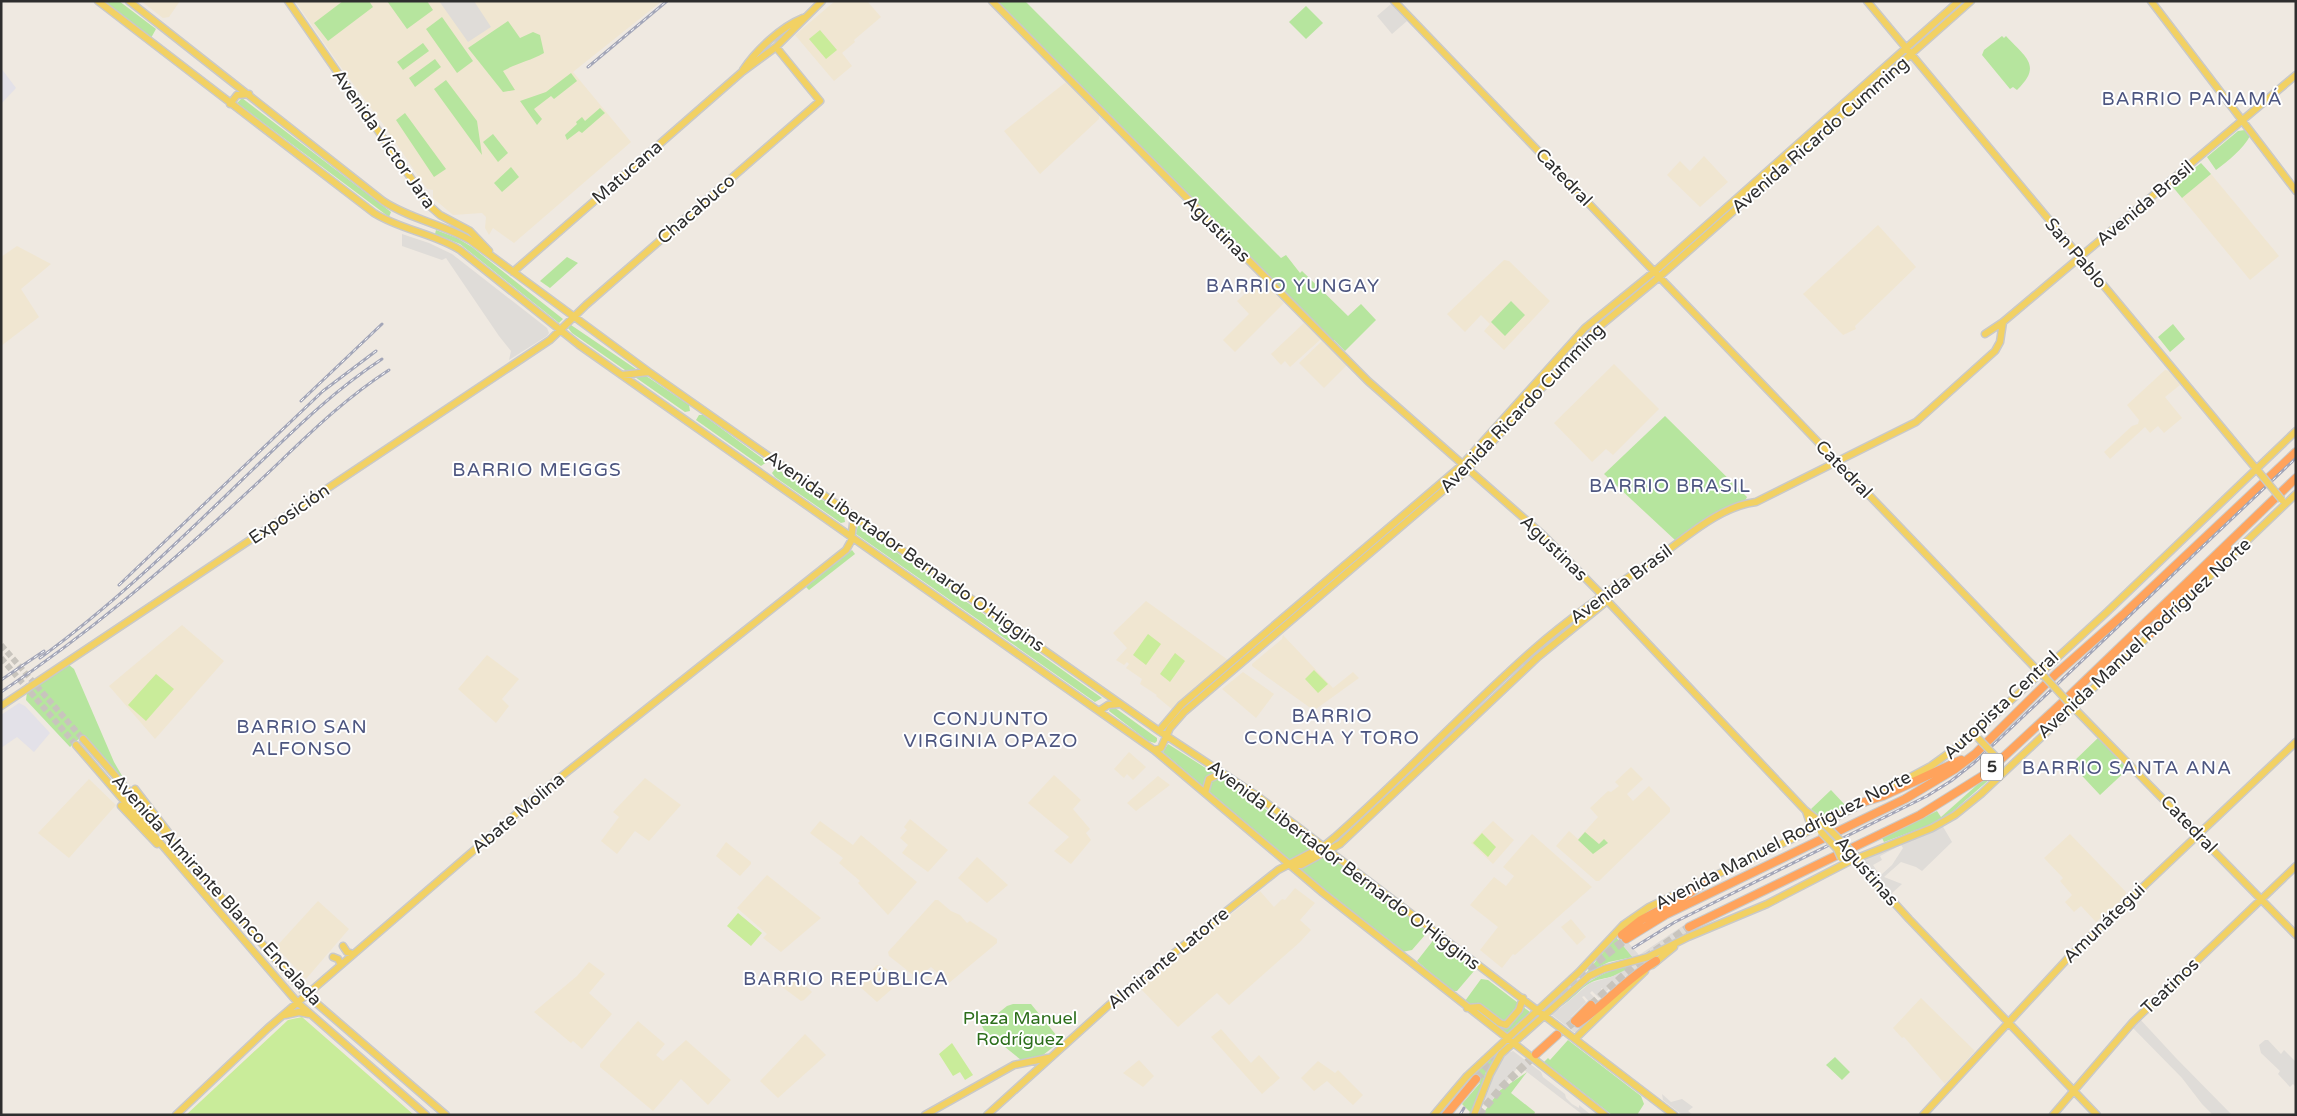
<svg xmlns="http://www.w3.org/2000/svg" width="2297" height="1116" viewBox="0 0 2297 1116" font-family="'Varela Round',sans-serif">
	<rect width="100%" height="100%" fill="#efe9e1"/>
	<path fill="#e3e1e8" d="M 1,68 L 16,88 L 1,104 Z
		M 19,703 L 25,706 L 50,733 L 34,752 L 17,737 L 1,748 L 1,715 Z"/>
	<path fill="#f0e6d1" d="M 141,1 L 180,1 L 169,17 L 163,18 Z
		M 295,1 L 662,1 L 573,72 L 631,142 L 514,243 L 493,228 L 489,235 L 485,228 L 486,217 L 482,213 L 453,215 L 433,198 L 433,190 L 427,189 L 383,124 L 343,70 Z
		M 835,1 L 867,1 L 881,17 L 854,40 L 855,42 L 842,53 L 852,66 L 834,81 L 795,35 Z
		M 1066,82 L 1099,115 L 1099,119 L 1040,174 L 1004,131 Z
		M 1704,156 L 1728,182 L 1700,207 L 1667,175 L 1680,161 L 1690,171 Z
		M 2211,174 L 2279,256 L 2250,280 L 2182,198 Z
		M 1878,225 L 1916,267 L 1855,326 L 1856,329 L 1843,335 L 1803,294 Z
		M 17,246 L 51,264 L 21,289 L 39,317 L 1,346 L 1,257 Z
		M 1504,260 L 1509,261 L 1550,301 L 1504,350 L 1484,331 L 1490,324 L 1481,315 L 1465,332 L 1447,314 Z
		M 1261,279 L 1284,303 L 1235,352 L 1223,340 L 1249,314 L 1237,301 Z
		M 1305,322 L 1321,339 L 1290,367 L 1285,361 L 1281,365 L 1271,354 Z
		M 1322,341 L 1347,365 L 1324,388 L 1299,363 Z
		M 1614,364 L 1659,409 L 1613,455 L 1606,449 L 1592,462 L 1554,423 Z
		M 2165,370 L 2170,371 L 2180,385 L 2165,397 L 2182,418 L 2164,433 L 2158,426 L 2150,433 L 2145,427 L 2110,459 L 2104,452 L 2132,426 L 2138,424 L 2139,420 L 2127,405 Z
		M 1146,601 L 1228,660 L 1173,710 L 1156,696 L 1157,695 L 1140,684 L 1142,679 L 1126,668 L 1129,664 L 1127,662 L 1124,665 L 1116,660 L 1127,648 L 1113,633 Z
		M 182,625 L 224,661 L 155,739 L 109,686 Z
		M 1283,635 L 1333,688 L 1353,672 L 1359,678 L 1316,709 L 1309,707 L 1252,666 L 1252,664 L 1282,639 Z
		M 487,655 L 519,679 L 502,699 L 509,706 L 496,723 L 458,689 Z
		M 1243,672 L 1274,694 L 1256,718 L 1222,689 Z
		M 1129,752 L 1146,767 L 1133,780 L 1127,774 L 1124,778 L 1114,769 Z
		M 1631,767 L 1643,779 L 1627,794 L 1633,801 L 1649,786 L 1670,808 L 1670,812 L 1599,881 L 1596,881 L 1556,846 L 1569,831 L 1578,839 L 1598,817 L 1590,808 L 1608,791 L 1611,792 L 1619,786 L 1615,782 Z
		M 1054,775 L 1081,800 L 1073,809 L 1090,829 L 1086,833 L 1091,840 L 1071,864 L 1054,851 L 1069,837 L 1028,803 Z
		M 1158,776 L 1170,785 L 1136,811 L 1127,803 Z
		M 645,778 L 681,805 L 649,841 L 635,831 L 617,854 L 601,841 L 619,817 L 613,812 Z
		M 89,779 L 116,805 L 69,858 L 38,833 Z
		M 910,819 L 948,850 L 928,872 L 902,853 L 908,845 L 900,838 L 907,830 L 904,827 Z
		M 820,821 L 853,845 L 861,835 L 917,882 L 888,915 L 858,883 L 860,881 L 839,863 L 843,858 L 810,833 Z
		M 1493,821 L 1514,840 L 1493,864 L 1471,843 Z
		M 1532,834 L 1592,887 L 1515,955 L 1513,954 L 1502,968 L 1480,950 L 1498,927 L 1470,905 L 1494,877 L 1506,886 L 1514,876 L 1503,867 Z
		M 2070,834 L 2126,892 L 2126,896 L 2096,922 L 2081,906 L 2074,912 L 2065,902 L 2072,895 L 2060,881 L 2063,878 L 2044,858 Z
		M 726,842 L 751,862 L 751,864 L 740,876 L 716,856 Z
		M 977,857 L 1008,885 L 987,903 L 958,878 Z
		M 767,875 L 821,918 L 781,952 L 763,938 L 767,934 L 737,908 Z
		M 1295,888 L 1315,903 L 1300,920 L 1311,930 L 1300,942 L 1229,1005 L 1217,993 L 1178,1027 L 1140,988 L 1260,891 L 1274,907 L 1282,899 L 1285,900 Z
		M 935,900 L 938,900 L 951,911 L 960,915 L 967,923 L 970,921 L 997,939 L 997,943 L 949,983 L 931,967 L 917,978 L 889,956 L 888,952 Z
		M 318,901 L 349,929 L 306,979 L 276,947 Z
		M 1571,919 L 1586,937 L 1577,945 L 1561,927 Z
		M 589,962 L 605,974 L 589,993 L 612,1014 L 582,1049 L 573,1041 L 571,1043 L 534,1012 L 577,976 Z
		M 877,965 L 881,965 L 902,980 L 877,1002 L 858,985 Z
		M 793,973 L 812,992 L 804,1000 L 801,1001 L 781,986 Z
		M 1921,998 L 1975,1051 L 1945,1084 L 1904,1037 L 1902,1038 L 1893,1028 Z
		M 638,1021 L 665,1044 L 656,1055 L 663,1061 L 686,1040 L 731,1080 L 708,1105 L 681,1079 L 653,1111 L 600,1067 L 600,1064 Z
		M 1221,1029 L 1251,1063 L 1259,1055 L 1280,1078 L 1262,1094 L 1211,1037 Z
		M 805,1034 L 826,1055 L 778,1098 L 760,1081 Z
		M 1139,1060 L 1154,1076 L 1143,1087 L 1123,1073 Z
		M 1318,1061 L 1335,1073 L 1338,1070 L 1363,1095 L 1353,1105 L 1327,1081 L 1314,1091 L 1301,1078 Z"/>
	<path fill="#b6e59e" d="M 103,1 L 119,1 L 156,29 L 151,38 Z
		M 343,1 L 369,1 L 373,7 L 328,41 L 314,23 Z
		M 387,1 L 427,1 L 433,10 L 407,29 Z
		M 994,1 L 1025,1 L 1281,258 L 1286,255 L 1300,273 L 1302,271 L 1348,316 L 1361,304 L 1376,320 L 1345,351 L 1334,340 L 1332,341 Z
		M 1306,6 L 1323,23 L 1306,39 L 1289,22 Z
		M 442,17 L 473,61 L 457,73 L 426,29 Z
		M 508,21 L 520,38 L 533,32 L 540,35 L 544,53 C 530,61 517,63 503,71 L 515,90 L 503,92 L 468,48 Z
		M 2002,36 L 2004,38 L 2006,36 C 2025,57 2043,65 2017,90 L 2013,87 L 2010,89 L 1982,55 L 1984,50 Z
		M 423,43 L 429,51 L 403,70 L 397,62 Z
		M 435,59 L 441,67 L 415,87 L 409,78 Z
		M 571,73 L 577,81 L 554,99 L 551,96 L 534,109 L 542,119 L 537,125 L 520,101 L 546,92 Z
		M 446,80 L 477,121 L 482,155 L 434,89 Z
		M 242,98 L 391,212 L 389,217 L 237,103 Z
		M 600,108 L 605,113 L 582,133 L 579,131 L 567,140 L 565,135 L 577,124 L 576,122 L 582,117 L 585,121 Z
		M 405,113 L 446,169 L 434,177 L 396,120 Z
		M 2245,130 L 2250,136 C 2244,148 2227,162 2216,170 L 2207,157 L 2238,131 Z
		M 493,134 L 508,153 L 498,162 L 483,142 Z
		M 2201,163 L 2211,174 L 2182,198 L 2172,186 Z
		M 511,167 L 519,177 L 502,192 L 494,183 Z
		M 436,230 L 457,238 L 472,247 L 563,319 L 559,323 L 460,244 L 435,234 Z
		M 567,257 L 578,263 L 550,288 L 540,281 Z
		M 1511,301 L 1525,315 L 1505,336 L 1491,322 Z
		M 2173,324 L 2185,339 L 2170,352 L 2158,337 Z
		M 571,325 L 689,405 L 690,411 L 685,412 L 572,333 L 568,328 Z
		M 699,415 L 703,415 L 767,462 L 761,466 L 696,420 Z
		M 1665,416 L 1747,497 L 1745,501 L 1675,540 L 1604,474 Z
		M 776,468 L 844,515 L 845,522 L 841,523 L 775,477 L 772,473 Z
		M 858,525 L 1102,698 L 1095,702 L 856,534 Z
		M 852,550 L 855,554 L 809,590 L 806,587 Z
		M 68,664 L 74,669 L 114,762 L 128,786 L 82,736 L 70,747 L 26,700 L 27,692 Z
		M 1114,707 L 1157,738 L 1157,741 L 1155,743 L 1148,741 L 1109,711 L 1110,708 Z
		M 2100,736 L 2129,768 L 2100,795 L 2071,764 Z
		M 1168,744 L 1237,788 L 1314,845 L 1314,848 L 1291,860 L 1288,859 L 1163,752 Z
		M 1995,769 L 1998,772 L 1951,813 L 1927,826 L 1884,842 L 1882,838 L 1937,811 L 1941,817 Z
		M 1831,790 L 1846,806 L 1822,818 L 1811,809 Z
		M 1585,832 L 1599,844 L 1604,839 L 1608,843 L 1593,854 L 1578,840 Z
		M 1327,854 L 1424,928 L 1425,935 L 1412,950 L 1402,952 L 1299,870 Z
		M 1616,937 L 1633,957 L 1609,962 L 1586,973 Z
		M 1435,938 L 1473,968 L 1474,971 L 1457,991 L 1452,991 L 1417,961 Z
		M 1631,966 C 1623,977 1604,977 1592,982 C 1580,988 1571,1001 1561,1006 C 1584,984 1597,972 1631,966 Z
		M 1481,979 L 1488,980 L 1530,1012 L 1507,1034 L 1465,1001 Z
		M 1013,1004 L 1031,1004 L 1061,1041 L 1043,1055 L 1021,1060 L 984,1030 L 982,1026 L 1007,1006 Z
		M 1568,1040 L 1641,1096 L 1644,1104 L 1637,1115 L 1612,1115 L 1544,1062 L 1548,1058 L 1550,1060 Z
		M 1499,1051 C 1495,1058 1490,1065 1486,1072 C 1481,1087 1477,1101 1469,1115 L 1468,1115 L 1470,1112 L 1462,1104 L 1480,1083 L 1473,1076 Z
		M 1835,1057 L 1850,1072 L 1842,1080 L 1826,1065 Z
		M 1527,1072 L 1511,1093 L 1535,1112 L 1534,1115 L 1482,1115 L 1499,1091 Z"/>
	<path fill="#c9ec9a" d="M 820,30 L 837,50 L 826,59 L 809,39 Z
		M 1148,634 L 1161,644 L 1146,665 L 1133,655 Z
		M 1175,653 L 1185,661 L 1170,682 L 1160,674 Z
		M 1314,670 L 1328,684 L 1318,693 L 1305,679 Z
		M 156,674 L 174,689 L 146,721 L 128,705 Z
		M 1482,833 L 1496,847 L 1488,857 L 1473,843 Z
		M 738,913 L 762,933 L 751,946 L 727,926 Z
		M 302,1017 L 414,1115 L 186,1115 L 288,1020 Z
		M 952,1043 L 973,1075 L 965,1080 L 960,1072 L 953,1076 L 939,1054 Z"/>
	<path fill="#dfdcd8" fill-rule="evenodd" d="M 439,1 L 474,1 L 491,27 L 468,42 Z
		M 1391,4 L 1407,21 L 1392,34 L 1377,16 Z
		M 402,234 L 429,243 L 452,254 L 547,328 L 549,333 L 547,336 L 509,360 L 511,351 L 499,336 L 446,258 L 442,260 L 402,246 Z
		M 1942,825 L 1952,842 L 1922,871 L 1916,867 L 1901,862 L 1884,877 L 1902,884 L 1891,894 L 1864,862 L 1866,855 L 1907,842 ZM 1901,845 L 1903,848 L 1892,865 L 1882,874 L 1879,874 L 1873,865 L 1882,860 L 1880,856 Z
		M 1687,923 L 1691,931 L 1648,952 L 1633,958 L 1616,937 L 1620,933 L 1639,955 Z
		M 1660,955 L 1628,978 L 1626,976 L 1615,987 L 1613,985 L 1606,992 L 1602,988 L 1601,989 L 1604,993 L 1599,998 L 1592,991 L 1590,993 L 1597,1000 L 1592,1005 L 1584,996 L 1582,997 L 1586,1002 L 1571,1017 L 1579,1024 L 1601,1011 L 1578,1032 L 1574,1032 L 1552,1015 L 1552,1012 L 1557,1008 L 1559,1009 L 1590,983 L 1611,977 L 1631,967 L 1631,966 Z
		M 2138,1017 L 2176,1058 L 2232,1115 L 2213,1115 L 2202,1104 L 2182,1078 L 2130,1025 Z
		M 2265,1040 L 2268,1040 L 2281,1054 L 2284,1050 L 2296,1062 L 2296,1087 L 2293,1084 L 2290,1087 L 2278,1074 L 2280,1071 L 2261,1053 L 2259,1045 Z
		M 1513,1051 L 1541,1072 L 1543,1077 L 1565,1094 L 1566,1098 L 1572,1104 L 1579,1108 L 1579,1105 L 1591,1115 L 1583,1115 L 1519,1066 L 1487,1107 L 1483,1105 L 1496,1070 L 1506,1054 Z
		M 1662,1094 L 1671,1102 L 1682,1099 L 1693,1107 L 1688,1111 L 1693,1115 L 1682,1115 L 1663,1100 Z"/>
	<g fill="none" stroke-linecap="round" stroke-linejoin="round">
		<path stroke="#c8c4bd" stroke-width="6" stroke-dasharray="6 3" stroke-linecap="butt" d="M 1,645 L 83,739
			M 1,658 L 76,745"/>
		<path stroke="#c8c4bd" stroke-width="8" stroke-dasharray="8 4" stroke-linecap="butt" d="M 1591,1005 L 1633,967 L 1689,927
			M 1545,1011 L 1597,962 L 1626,939
			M 1559,1034 L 1575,1021
			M 1476,1079 L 1499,1055
			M 1478,1115 L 1503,1086 L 1536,1054"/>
		<g stroke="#c9c9c9" stroke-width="9">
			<path id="major" d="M 98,1 L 374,213 C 401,230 433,233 460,250 L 579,345 L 1154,750 L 1323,893 L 1605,1115
				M 129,1 L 383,201 C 410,219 442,224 470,240 L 649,372 L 1159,731 L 1256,795 L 1674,1115
				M 288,1 L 431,207 L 440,215 L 470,231 L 489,251
				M 992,1 L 1368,381 L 1543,535 L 1599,592 L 1805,810 L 1827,827
				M 1394,1 L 2043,676
				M 1867,1 L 2258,471
				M 2151,1 L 2296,191
				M 743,70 C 756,50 781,27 803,18
				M 230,104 L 237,95 L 249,94
				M 513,272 L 742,72 L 776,47 L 822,1
				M 1985,334 L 2003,322
				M 622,375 L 648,372
				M 2163,621 L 2296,494
				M 2070,704 L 2296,935
				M 1,706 L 550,340 L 586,305 L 820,101 L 776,47
				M 1099,711 L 1108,705 L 1119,704
				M 1159,731 L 1181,705 L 1461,466 L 1585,328 L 1655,271 L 1959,1
				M 83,739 L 307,995 L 446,1115
				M 76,745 L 298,1003 L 426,1115
				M 1154,750 L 1161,748 L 1170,728 L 1184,712 L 1466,471 L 1593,332 L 1658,278 L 1971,1
				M 135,789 L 168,832
				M 1205,793 L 1209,779 L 1222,773
				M 1875,796 L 1931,766 L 1971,737 L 2107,612 L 2296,431
				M 121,806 L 157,844
				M 1806,811 L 1810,823 L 1807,832
				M 1856,856 L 1880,887 L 1909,919 L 2097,1115
				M 1289,864 L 1301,865 L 1340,844 L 1538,657 L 1607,601
				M 1712,877 L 1815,828 L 1867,801
				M 343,946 L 347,952 L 353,954
				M 333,957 L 338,959 L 341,965
				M 1652,965 L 1674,947
				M 1467,1008 L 1479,1007 L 1500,1023 L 1506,1025 L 1519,1010 L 1523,998
				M 285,1015 L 299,1012 L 309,1014
				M 1576,1038 L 1645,971
				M 176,1115 L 268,1028 L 538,795 L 846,550 L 851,541 L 854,515
				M 925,1115 L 1014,1065 L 1048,1058
				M 987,1115 L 1109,1005 L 1278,870 L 1324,846 L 1335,837 C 1403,777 1465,710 1533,650 C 1574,614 1619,583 1664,553 C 1690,534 1722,506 1756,502 L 1916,422 L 1995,351 L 2000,342 L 2003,322 L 2296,75
				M 1434,1115 L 1467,1076 L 1579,972 L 1623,925 L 1649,907 L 1703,881
				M 1474,1115 L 1490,1074 L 1501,1054 L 1589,976 L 1604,969 L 1648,957 L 1688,937 L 1767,904 L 1850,861 L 1932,828 L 1955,815 L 1981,794 L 2153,632
				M 1923,1115 L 2070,956 L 2296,742
				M 2053,1115 L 2133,1022 L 2296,866"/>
		</g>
		<g stroke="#c9c9c9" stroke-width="10">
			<path id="highway" d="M 2150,634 C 2171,602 2204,579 2227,548
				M 1864,802 L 1883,796 L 1961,760
				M 1689,927 L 1920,815 L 1984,775 L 2063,702 L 2296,478
				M 1622,935 L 1641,920 L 1684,897 L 1716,875
				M 1626,939 L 1665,915 L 1905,799 L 1955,769 L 1975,754 L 2056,674 L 2125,613 L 2296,452
				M 1575,1021 L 1591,1005
				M 1578,1023 C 1606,1004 1627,978 1656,961
				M 1536,1054 L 1557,1035
				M 1446,1115 L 1476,1079"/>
		</g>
		<use href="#major" stroke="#f2d163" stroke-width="6"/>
		<use href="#highway" stroke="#ffa35c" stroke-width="8"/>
		<g stroke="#a3a6b8" stroke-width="3">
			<path id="rail" d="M 588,67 L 667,1
				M 301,401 L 382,324
				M 119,585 L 323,391 L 376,351
				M 40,658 C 113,605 179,541 244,478 C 288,436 330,393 382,359
				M 1,680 L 44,651
				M 1,692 C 87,635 164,569 240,499 C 289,455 333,406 389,370
				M 1633,948 L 1675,922 L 1927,796 L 1951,781 L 1974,763 L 2296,458
				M 1460,1115 L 1464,1108"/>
		</g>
		<use href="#rail" stroke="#fff" stroke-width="1" stroke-dasharray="4" stroke-linecap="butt"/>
		<g stroke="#c9c9c9" stroke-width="9" stroke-linecap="butt">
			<path id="major-bridge" d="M 2259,472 L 2282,500
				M 2044,676 L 2069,703
				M 1978,738 L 1999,760 L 2000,770
				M 1827,827 L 1853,853
				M 1821,832 L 1837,849 L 1841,858"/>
		</g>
		<use href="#major-bridge" stroke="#f2d163" stroke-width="6"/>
	</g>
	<g text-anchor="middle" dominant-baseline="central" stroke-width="4" stroke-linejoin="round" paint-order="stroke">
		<rect fill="#fff" stroke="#6d6d6d" stroke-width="1" x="1981" y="753.5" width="22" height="27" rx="4"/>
		<g font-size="16" font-weight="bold" fill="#2e2e2e">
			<text x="1992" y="767">5</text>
		</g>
		<g font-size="18" fill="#2e2e2e" stroke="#fff">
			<text transform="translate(1820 135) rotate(-41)">Avenida Ricardo Cumming</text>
			<text transform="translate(384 139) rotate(55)">Avenida Víctor Jara</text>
			<text transform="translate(627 172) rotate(-41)">Matucana</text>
			<text transform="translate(1564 177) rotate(46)">Catedral</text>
			<text transform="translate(2145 203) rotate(-40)">Avenida Brasil</text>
			<text transform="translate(696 209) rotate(-41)">Chacabuco</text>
			<text transform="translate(1217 229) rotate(45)">Agustinas</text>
			<text transform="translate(2076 253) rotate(50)">San Pablo</text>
			<text transform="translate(1522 408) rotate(-46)">Avenida Ricardo Cumming</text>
			<text transform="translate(1844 469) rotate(46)">Catedral</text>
			<text transform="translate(289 514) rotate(-34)">Exposición</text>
			<text transform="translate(1554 548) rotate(44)">Agustinas</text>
			<text transform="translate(905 551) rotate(35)">Avenida Libertador Bernardo O'Higgins</text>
			<text transform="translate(1621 584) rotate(-36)">Avenida Brasil</text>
			<text transform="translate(2144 638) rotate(-43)">Avenida Manuel Rodríguez Norte</text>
			<text transform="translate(2001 705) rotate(-43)">Autopista Central</text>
			<text transform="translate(518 813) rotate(-40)">Abate Molina</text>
			<text transform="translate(2189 824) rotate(46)">Catedral</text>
			<text transform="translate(1783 840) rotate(-27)">Avenida Manuel Rodríguez Norte</text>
			<text transform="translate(1344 865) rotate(37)">Avenida Libertador Bernardo O'Higgins</text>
			<text transform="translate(1867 871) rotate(49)">Agustinas</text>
			<text transform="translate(217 890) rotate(48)">Avenida Almirante Blanco Encalada</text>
			<text transform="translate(2104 923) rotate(-44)">Amunátegui</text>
			<text transform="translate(1168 958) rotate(-39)">Almirante Latorre</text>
			<text transform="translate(2170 986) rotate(-44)">Teatinos</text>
		</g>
		<g font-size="18" fill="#2c6e1b" stroke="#fff">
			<text x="1020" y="1018">Plaza Manuel<tspan x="1020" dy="21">Rodríguez</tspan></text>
		</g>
		<g font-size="19" letter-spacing="1" fill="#4d5680" stroke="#fff">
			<text x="2192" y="99">BARRIO PANAMÁ</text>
			<text x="1293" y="286">BARRIO YUNGAY</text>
			<text x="537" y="470">BARRIO MEIGGS</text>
			<text x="1670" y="486">BARRIO BRASIL</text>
			<text x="1332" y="716">BARRIO<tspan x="1332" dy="22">CONCHA Y TORO</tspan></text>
			<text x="991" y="719">CONJUNTO<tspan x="991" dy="22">VIRGINIA OPAZO</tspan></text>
			<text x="302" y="727">BARRIO SAN<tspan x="302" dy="22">ALFONSO</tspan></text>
			<text x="2127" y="768">BARRIO SANTA ANA</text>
			<text x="846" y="979">BARRIO REPÚBLICA</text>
		</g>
	</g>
	<rect width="2297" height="1116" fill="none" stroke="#2e2e2e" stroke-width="5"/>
</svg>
